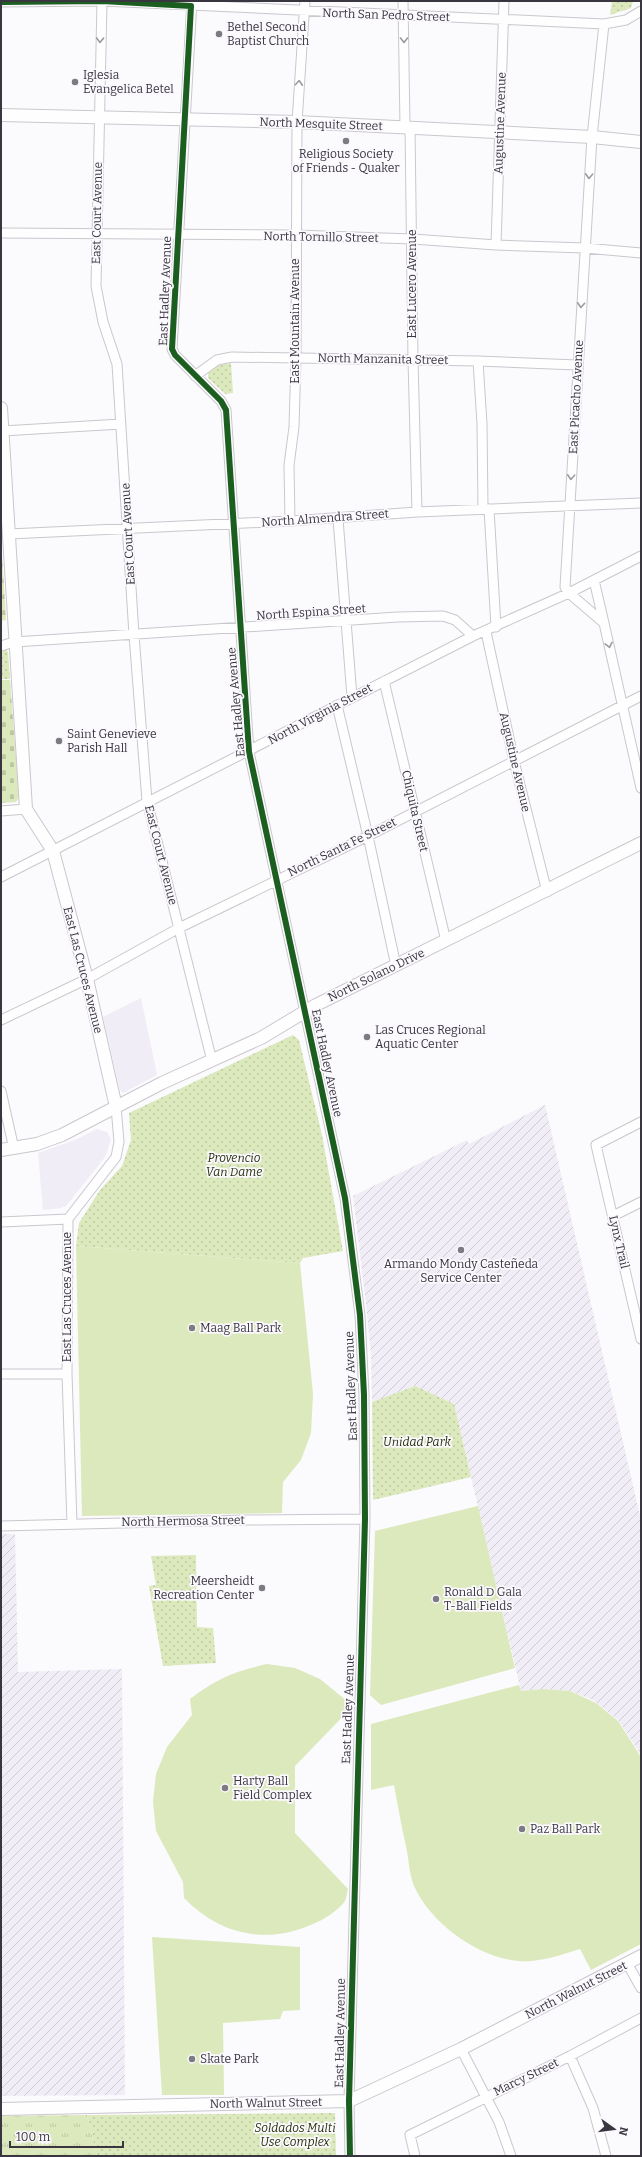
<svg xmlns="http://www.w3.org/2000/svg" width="642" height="2157" viewBox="0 0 642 2157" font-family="Bitter,serif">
	<defs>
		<pattern id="industrial-furrows" width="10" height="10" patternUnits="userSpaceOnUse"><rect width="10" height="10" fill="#f0edf6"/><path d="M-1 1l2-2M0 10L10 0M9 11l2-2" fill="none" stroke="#cfccd4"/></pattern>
		<pattern id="grass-tufts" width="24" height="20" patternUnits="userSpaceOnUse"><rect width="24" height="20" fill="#dbe9bc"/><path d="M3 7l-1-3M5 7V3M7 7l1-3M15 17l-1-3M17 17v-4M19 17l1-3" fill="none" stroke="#bdc8a3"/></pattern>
		<pattern id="cemetery-stones" width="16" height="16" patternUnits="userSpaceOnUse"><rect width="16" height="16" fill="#dbe9bc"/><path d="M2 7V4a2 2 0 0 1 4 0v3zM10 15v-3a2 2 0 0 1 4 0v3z" fill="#bdc8a3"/></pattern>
		<pattern id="park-dots" width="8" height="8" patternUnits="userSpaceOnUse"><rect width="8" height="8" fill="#dbe9bc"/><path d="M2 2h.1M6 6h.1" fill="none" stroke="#bdc8a3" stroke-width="1.8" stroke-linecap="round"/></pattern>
	</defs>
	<rect width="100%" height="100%" fill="#fbfafd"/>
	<path fill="#f0edf6" d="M 141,998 L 157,1075 L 123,1093 L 120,1090 L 103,1017 Z
		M 97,1129 L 107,1132 L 111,1140 L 105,1157 L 66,1206 L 61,1208 L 43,1210 L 38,1153 L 75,1140 Z"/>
	<path fill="url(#industrial-furrows)" d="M 545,1105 L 641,1520 L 641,1755 L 618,1720 L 593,1700 L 570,1691 L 542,1689 L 521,1691 L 454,1404 L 415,1386 L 372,1402 L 371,1355 L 366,1304 L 353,1196 L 467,1140 L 469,1144 Z
		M 1,1534 L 15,1534 L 18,1672 L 122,1669 L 125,2095 L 1,2096 Z"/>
	<path fill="url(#grass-tufts)" d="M 87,2115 L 97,2156 L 1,2156 L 1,2116 Z"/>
	<path fill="url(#cemetery-stones)" d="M 1,536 L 6,620 L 1,621 Z
		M 1,680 L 10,680 L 19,797 L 16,802 L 1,803 Z"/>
	<path fill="url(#park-dots)" d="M 612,1 L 633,1 L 631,8 L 610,15 Z
		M 231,363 L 233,393 L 225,394 L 208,378 L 208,373 L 215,366 Z
		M 6,649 L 8,652 L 10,679 L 1,679 L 1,650 Z
		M 293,1035 L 299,1040 L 322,1135 L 343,1251 L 303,1258 L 300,1263 L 76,1246 L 79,1223 L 100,1190 L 122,1166 L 131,1140 L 129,1113 Z
		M 415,1386 L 454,1404 L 471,1477 L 373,1500 L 372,1402 Z
		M 196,1555 L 197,1627 L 213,1628 L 216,1663 L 163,1666 L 149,1586 L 156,1585 L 151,1556 Z
		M 335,2113 L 336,2156 L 97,2156 L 87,2115 Z"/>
	<path fill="#dbe9bc" d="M 76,1246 L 300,1263 L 313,1394 L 311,1433 L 301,1460 L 283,1482 L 282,1513 L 82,1516 Z
		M 478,1506 L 515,1668 L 381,1705 L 370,1695 L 375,1531 Z
		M 267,1664 L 295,1668 L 320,1679 L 353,1706 L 295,1766 L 295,1833 L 348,1889 C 347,1893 346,1898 345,1901 C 338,1911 323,1920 313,1924 C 266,1945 220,1935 184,1898 L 183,1882 L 156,1831 L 153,1802 L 156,1774 L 167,1747 L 192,1715 L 190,1699 C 218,1678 233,1672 267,1664 Z
		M 519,1685 L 521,1691 L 542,1689 L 570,1691 L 596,1703 L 618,1721 L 641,1757 L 641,1944 L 591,1970 L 580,1949 C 564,1954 549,1959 532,1961 C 488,1965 435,1928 416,1890 C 410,1879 409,1864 407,1851 C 402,1829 398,1807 394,1785 L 371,1790 L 371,1724 Z
		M 152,1937 L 300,1947 L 300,2010 L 283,2011 L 280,2019 L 223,2023 L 224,2095 L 162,2095 Z"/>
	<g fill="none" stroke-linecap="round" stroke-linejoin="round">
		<g stroke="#cac7cd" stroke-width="11">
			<path id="street" d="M 102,1 L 96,286 L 103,322 L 117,364 L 134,635 L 147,801 L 212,1061
				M 192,1 L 172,349 L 175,355 L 221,401 L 226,410 L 249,752 L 345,1198 L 360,1315 L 364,1395 L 365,1519 L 349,2101 L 350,2156
				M 403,1 L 405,127
				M 1,2 L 102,1 L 604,24
				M 641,11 L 626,20 L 604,24 L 592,137 L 565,587 L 569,593 L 604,623 L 641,788
				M 410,127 L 413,360 L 417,512
				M 1,233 L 295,235 L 413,239 L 496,245 L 585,248 L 641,253
				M 496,245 L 504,1
				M 478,361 L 482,424 L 483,509
				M 195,376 L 217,360 L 232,357 L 478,361 L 577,365
				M 2,431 L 121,424
				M 489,509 L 496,627
				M 338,519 L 352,697
				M 290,521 L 289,465 L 294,427 L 296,358 L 297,122 L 305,1
				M 9,534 L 290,521 L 417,512 L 641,503
				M 594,580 L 604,623
				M 486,632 L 514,761 L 547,892
				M 1,646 L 14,642 L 398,617 L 443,616 L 455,620 L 473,636
				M 384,681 L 446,941
				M 337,705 L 368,836 L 396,966
				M 1,811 L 26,809
				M 1,877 L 473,636 L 569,593 L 641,556
				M 1,1020 L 87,979 L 179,928 L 368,836 L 641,696
				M 1,1091 L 14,1149
				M 641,1122 L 596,1145 L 641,1339
				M 613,1216 L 641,1202
				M 1,1222 L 68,1219
				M 1,1374 L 67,1374
				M 72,1524 L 67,1374 L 68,1219 L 116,1157 L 119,1142 L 116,1107
				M 1,1526 L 244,1520 L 365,1519
				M 627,1963 L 641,1988
				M 461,2049 L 499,2122 L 511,2156
				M 570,2056 L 593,2108 L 606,2156
				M 415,2156 L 410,2135 L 570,2056 L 641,2018"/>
		</g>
		<g stroke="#cac7cd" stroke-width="14">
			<path id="secondary" d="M 1,115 L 297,122 L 592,137 L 641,142
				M 1,408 L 26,809 L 53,851 L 87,979 L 116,1107
				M 1,1150 L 37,1144 L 62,1135 L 162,1083 L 261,1038 L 316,1005 L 641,843
				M 1,2109 L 349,2101 L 461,2049 L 641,1956"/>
		</g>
		<use href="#street" stroke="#fefeff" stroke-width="9"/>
		<use href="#secondary" stroke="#fefeff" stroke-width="12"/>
		<g stroke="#fbf9fe" stroke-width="8">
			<path id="cycleway" d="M 1,2 L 102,1 L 191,6 L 172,349 L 175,355 L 221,401 L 226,410 L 249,752 L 345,1198 L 360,1315 L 364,1395 L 365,1519 L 349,2101 L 350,2156"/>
		</g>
		<use href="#cycleway" stroke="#1b5e20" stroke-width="6"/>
	</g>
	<defs><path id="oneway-chevron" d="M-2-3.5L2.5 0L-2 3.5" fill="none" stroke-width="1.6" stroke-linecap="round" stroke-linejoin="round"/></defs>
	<g stroke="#9c9a9f">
		<use href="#oneway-chevron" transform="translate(100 40) rotate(92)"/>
		<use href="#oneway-chevron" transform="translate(404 40) rotate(90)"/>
		<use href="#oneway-chevron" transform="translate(299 83) rotate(-86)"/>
		<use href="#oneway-chevron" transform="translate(589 176) rotate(93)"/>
		<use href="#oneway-chevron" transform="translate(581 305) rotate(94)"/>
		<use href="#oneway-chevron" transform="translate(571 477) rotate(93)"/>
		<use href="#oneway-chevron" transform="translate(609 645) rotate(78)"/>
	</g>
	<g fill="#7d7b82" stroke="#fbf9fe" stroke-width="1.5">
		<circle cx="219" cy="34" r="4"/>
		<circle cx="75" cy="82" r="4"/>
		<circle cx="346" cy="141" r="4"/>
		<circle cx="59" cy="741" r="4"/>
		<circle cx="367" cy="1037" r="4"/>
		<circle cx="461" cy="1250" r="4"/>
		<circle cx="192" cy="1328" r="4"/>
		<circle cx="262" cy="1588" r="4"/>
		<circle cx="436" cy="1599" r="4"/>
		<circle cx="225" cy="1788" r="4"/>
		<circle cx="522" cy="1829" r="4"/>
		<circle cx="192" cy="2059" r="4"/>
	</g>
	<g text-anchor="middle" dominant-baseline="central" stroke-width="3.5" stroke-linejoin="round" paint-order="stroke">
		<g font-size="12" fill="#39363f" stroke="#fbf9fe">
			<text transform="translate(386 15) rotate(2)">North San Pedro Street</text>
			<text transform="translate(500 123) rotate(-88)">Augustine Avenue</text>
			<text transform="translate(321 124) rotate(2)">North Mesquite Street</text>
			<text transform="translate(97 213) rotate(-89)">East Court Avenue</text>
			<text transform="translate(321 237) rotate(1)">North Tornillo Street</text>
			<text transform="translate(412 284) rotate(-90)">East Lucero Avenue</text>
			<text transform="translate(165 291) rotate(-88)">East Hadley Avenue</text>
			<text transform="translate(295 321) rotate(-90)">East Mountain Avenue</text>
			<text transform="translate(383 359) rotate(1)">North Manzanita Street</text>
			<text transform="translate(576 397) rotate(-87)">East Picacho Avenue</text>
			<text transform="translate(325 518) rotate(-4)">North Almendra Street</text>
			<text transform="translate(128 534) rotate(-93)">East Court Avenue</text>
			<text transform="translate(311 612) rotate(-4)">North Espina Street</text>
			<text transform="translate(236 702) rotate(-95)">East Hadley Avenue</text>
			<text transform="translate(320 714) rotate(-28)">North Virginia Street</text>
			<text transform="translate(515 762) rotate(77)">Augustine Avenue</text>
			<text transform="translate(415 811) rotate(77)">Chiquita Street</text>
			<text transform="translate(342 847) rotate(-26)">North Santa Fe Street</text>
			<text transform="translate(161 855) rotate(76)">East Court Avenue</text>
			<text transform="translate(83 970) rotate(76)">East Las Cruces Avenue</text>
			<text transform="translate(376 975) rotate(-26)">North Solano Drive</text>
			<text transform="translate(327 1063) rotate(78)">East Hadley Avenue</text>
			<text transform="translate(619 1242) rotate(77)">Lynx Trail</text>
			<text transform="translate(67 1297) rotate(-90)">East Las Cruces Avenue</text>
			<text transform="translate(351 1386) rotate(-92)">East Hadley Avenue</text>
			<text transform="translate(183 1521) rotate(-1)">North Hermosa Street</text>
			<text transform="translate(348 1709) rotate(-88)">East Hadley Avenue</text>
			<text transform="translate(576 1990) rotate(-27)">North Walnut Street</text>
			<text transform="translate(340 2033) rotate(-89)">East Hadley Avenue</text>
			<text transform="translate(526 2077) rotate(-26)">Marcy Street</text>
			<text transform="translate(266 2103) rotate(-1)">North Walnut Street</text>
		</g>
		<g font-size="12" fill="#39363f" stroke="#fbf9fe" text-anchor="start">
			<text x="227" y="27">Bethel Second<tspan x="227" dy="14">Baptist Church</tspan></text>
			<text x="83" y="75">Iglesia<tspan x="83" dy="14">Evangelica Betel</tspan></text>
			<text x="346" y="154" text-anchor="middle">Religious Society<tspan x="346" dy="14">of Friends - Quaker</tspan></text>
			<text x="67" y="734">Saint Genevieve<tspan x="67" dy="14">Parish Hall</tspan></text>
			<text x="375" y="1030">Las Cruces Regional<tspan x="375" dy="14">Aquatic Center</tspan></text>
			<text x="461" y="1264" text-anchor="middle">Armando Mondy Casteñeda<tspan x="461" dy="14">Service Center</tspan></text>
			<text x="200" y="1328">Maag Ball Park</text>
			<text x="254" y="1581" text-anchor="end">Meersheidt<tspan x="254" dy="14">Recreation Center</tspan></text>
			<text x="444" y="1592">Ronald D Gala<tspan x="444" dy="14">T-Ball Fields</tspan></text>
			<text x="233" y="1781">Harty Ball<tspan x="233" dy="14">Field Complex</tspan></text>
			<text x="530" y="1829">Paz Ball Park</text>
			<text x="200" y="2059">Skate Park</text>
		</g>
		<g font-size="12" font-style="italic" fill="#27310b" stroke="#fbf9fe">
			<text x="234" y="1158">Provencio<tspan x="234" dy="14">Van Dame</tspan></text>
			<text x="417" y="1442">Unidad Park</text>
			<text x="295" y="2128">Soldados Multi<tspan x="295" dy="14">Use Complex</tspan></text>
		</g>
	</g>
	<rect width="642" height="2157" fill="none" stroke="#39363f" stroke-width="4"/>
	<g transform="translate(614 2129) rotate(104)" stroke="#fbf9fe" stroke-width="3" paint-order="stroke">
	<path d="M0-3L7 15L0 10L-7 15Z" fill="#39363f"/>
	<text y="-6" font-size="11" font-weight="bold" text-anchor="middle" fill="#39363f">N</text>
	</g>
	<path d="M10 2141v6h113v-6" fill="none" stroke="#39363f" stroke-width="2"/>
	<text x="16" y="2141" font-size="12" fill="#39363f" stroke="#fbf9fe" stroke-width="3" paint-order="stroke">100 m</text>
</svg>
